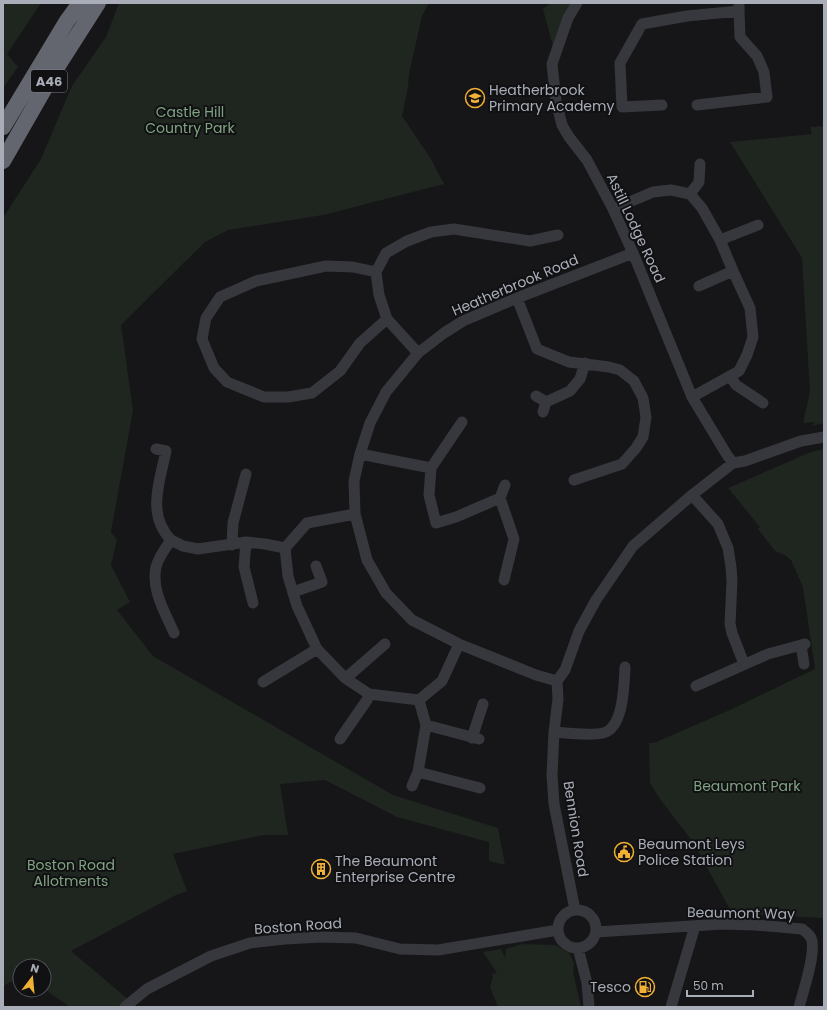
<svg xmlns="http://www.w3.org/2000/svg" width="827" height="1010" viewBox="0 0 827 1010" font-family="Poppins,sans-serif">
	<rect width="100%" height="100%" fill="#161618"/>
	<path fill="#1e261f" d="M 3,3 L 41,3 L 7,54 L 18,67 L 3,88 Z
		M 119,3 L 429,3 L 422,16 L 409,74 L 408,87 L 402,116 L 431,159 L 444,184 L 323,215 L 228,230 L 205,242 L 121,325 L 133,410 L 111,532 L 117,540 L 111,565 L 130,602 L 117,610 L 153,656 L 393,795 L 498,828 L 505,865 L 489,861 L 489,842 L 397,817 L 325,780 L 280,784 L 288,835 L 263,835 L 173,854 L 187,891 L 176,895 L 71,951 L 128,999 L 123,1007 L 70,1007 L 44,989 L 44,966 L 20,966 L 20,977 L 3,986 L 3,218 L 41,159 L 72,86 L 106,37 Z
		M 551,3 L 577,3 L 555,54 L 543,9 Z
		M 824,126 L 824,423 L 812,426 L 815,422 L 803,423 L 810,392 L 802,258 L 730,142 L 812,134 L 810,127 Z
		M 824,449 L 824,918 L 732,913 L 693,842 L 660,799 L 650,783 L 649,743 L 654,743 L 732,709 L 815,669 L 803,587 L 791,560 L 785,555 L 775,551 L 758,529 L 760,527 L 728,488 L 811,452 Z
		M 522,944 L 555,945 L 569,953 L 574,963 L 573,972 L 581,1007 L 498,1007 L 490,987 L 493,977 L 492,974 L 497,973 L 483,952 L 501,949 L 505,958 L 506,949 Z"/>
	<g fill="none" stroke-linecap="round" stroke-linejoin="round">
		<path stroke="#37383d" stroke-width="11" d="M 577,3 L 568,18 L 552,64 L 556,101 L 562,125 L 569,137 L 587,160 L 613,209 L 633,253 L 692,397 L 727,455 L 733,463
			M 662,105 L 622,107 L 620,63 L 642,24 L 687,16 L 739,11 L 739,3
			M 697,105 L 767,97 L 764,72 L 757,56 L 740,37 L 739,11
			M 690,194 L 699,182 L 700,164
			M 613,209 L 653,192 L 671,190 L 690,194 L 702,208 L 720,240 L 733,271 L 750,308 L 753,337 L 747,355 L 739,371 L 692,397
			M 720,240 L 758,225
			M 376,272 L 353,267 L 326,266 L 256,281 L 220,297 L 206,318 L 202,339 L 214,368 L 227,382 L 264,397 L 288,397 L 312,393 L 340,371 L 360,343 L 387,319
			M 699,286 L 733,271
			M 517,298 L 537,349 L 569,362 L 609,367 L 620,370 L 634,381 L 643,398 L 646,417 L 643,437 L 636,448 L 622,464 L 574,480
			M 418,353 L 387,319 L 379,295 L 376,272 L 386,253 L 407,241 L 431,232 L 454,229 L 530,241 L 558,235
			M 730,376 L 736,385 L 763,403
			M 536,396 L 546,402 L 543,412
			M 546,402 L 570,391 L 580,379 L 585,363
			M 156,449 L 166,451 C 160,481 146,514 171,540
			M 360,454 L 431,468 L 429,495 L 436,523 L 456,517 L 500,498 L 514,539 L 504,580
			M 431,468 L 462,422
			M 692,495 L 718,524 L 728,548 L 731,567 L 732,581 L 730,624 L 732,633 L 744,664
			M 500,498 L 505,485
			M 355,514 L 307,523 L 285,548 L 288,576 L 297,606 L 317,649 L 345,678 L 369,694 L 419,700 L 442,681 L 459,644
			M 246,542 L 244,567 L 253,603
			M 232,545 L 233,523 L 246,474
			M 293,592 L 322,582 L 316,566
			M 174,633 C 165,612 151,590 156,567 C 158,558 166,547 171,540 L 183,546 L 198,549 L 246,542 L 265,544 L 285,548
			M 801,645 L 804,664
			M 346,678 L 385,644
			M 557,681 L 536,675 L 459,644 L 412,620 L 386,593 L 367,560 L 355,514 L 354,481 L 360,454 L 370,423 L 386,392 L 418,353 L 444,333 L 463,321 L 517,298 L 633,253
			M 557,681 L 565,670 L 579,631 L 596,600 L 633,546 L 692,495 L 733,463 L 745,461 L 801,441 L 824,437
			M 557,681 L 558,699 L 554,732 L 552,775 L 554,804 L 575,910
			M 263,682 L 317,649
			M 696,686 L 768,654 L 805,644
			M 426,725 L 479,739
			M 554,732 C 566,733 591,736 603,733 C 624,728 624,684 625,667
			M 472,738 L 483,704
			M 340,739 L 367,700 L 369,694
			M 418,772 L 480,788
			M 412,786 L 418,772 L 426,725 L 419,700
			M558 929a19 19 0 1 1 38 0a19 19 0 1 1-38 0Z
			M 596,932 L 723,924 L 755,925 L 802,929 C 806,932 809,934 811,938 C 817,951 803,992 799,1007
			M 578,948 L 587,983 L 589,1007
			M 125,1007 L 147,989 L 211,956 L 250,943 L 285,939 L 321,937 L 356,938 L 400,949 L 438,950 L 558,930
			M 671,1007 L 695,926"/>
		<path stroke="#63666e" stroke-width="16" d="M 3,127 L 67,21 L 80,3
			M 3,161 L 54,72 L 98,3"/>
	</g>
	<defs>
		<g id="school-ring" transform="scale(1)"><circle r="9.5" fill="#111113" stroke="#f2b134" stroke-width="1.5"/><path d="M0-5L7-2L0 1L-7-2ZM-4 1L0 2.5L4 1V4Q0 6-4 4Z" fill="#f2b134"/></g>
		<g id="civic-ring" transform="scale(1)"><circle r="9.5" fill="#111113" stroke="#f2b134" stroke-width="1.5"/><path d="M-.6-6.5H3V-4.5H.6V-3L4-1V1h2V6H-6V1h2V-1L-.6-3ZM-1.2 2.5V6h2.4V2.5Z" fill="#f2b134"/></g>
		<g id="building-ring" transform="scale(1)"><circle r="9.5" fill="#111113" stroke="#f2b134" stroke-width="1.5"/><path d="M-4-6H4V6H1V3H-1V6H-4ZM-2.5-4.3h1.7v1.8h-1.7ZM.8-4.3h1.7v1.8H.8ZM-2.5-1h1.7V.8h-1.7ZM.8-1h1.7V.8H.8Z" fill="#f2b134"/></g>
		<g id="fuel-ring" transform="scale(1)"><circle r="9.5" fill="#111113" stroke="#f2b134" stroke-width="1.5"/><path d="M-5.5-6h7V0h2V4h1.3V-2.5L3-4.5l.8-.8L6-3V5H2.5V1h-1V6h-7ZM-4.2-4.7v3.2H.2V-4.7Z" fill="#f2b134"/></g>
	</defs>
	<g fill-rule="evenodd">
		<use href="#school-ring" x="475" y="98"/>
		<use href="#civic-ring" x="624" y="852"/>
		<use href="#building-ring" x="321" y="869"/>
		<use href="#fuel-ring" x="645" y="987"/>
	</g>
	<g text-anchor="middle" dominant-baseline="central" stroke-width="4" stroke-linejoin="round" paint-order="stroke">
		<rect fill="#111113" stroke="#7b7e86" stroke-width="1" x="31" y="70" width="36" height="22" rx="3"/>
		<g font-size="13" font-weight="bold" fill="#a8adb8">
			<text x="49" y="81">A46</text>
		</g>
		<g font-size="14" fill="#a8adb8" stroke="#111113" text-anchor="start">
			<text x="489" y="90">Heatherbrook<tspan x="489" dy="16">Primary Academy</tspan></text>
			<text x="638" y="844">Beaumont Leys<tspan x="638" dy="16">Police Station</tspan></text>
			<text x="335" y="861">The Beaumont<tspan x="335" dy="16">Enterprise Centre</tspan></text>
			<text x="631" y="987" text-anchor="end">Tesco</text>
		</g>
		<g font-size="14" fill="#7fa381" stroke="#111113">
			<text x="190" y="112">Castle Hill<tspan x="190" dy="16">Country Park</tspan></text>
			<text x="747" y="786">Beaumont Park</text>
			<text x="71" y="865">Boston Road<tspan x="71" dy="16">Allotments</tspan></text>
		</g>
		<g font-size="14" fill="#a8adb8" stroke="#111113">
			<text transform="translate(636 228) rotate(65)">Astill Lodge Road</text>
			<text transform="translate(515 285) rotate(-23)">Heatherbrook Road</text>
			<text transform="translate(576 829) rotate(81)">Bennion Road</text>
			<text transform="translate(741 913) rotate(1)">Beaumont Way</text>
			<text transform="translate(298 926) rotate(-4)">Boston Road</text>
		</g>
	</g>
	<rect width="827" height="1010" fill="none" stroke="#a8adb8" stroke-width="8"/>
	<g transform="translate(32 978) rotate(16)"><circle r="19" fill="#111113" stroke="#4d4f55"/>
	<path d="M0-3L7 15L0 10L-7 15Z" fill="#f2b134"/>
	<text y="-6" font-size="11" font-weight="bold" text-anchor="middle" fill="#a8adb8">N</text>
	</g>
	<path d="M687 990v6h66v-6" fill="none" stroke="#a8adb8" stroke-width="2"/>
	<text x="693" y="990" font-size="12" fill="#a8adb8" stroke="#111113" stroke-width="3" paint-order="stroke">50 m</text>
</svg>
